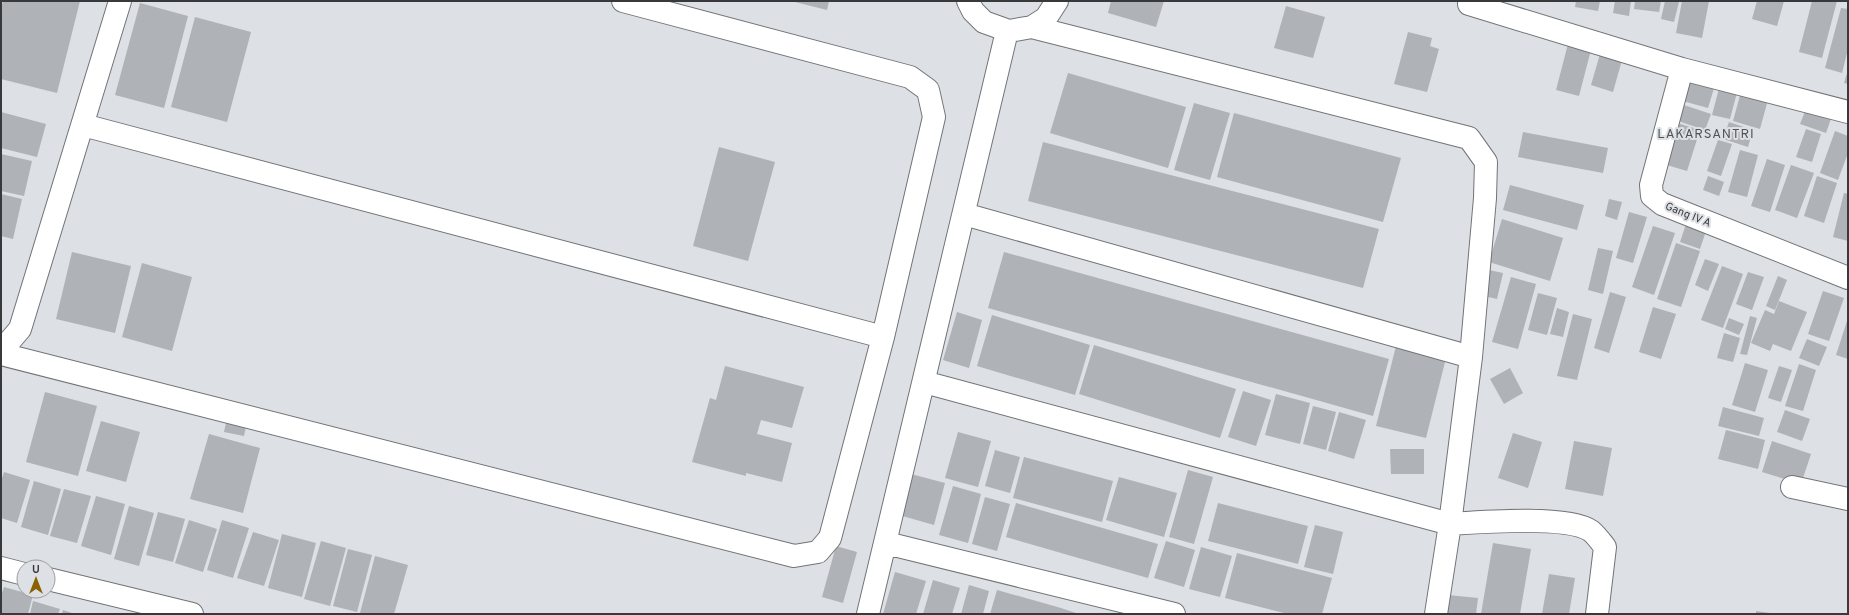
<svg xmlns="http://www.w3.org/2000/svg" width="1849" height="615" viewBox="0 0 1849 615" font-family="Overpass,sans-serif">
	<rect width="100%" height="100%" fill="#dde0e4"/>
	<path fill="#afb2b6" d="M 3,1 L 80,1 L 57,93 L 1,79 L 1,8 Z
		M 791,1 L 829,1 L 827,10 Z
		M 1111,1 L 1164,1 L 1156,27 L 1108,13 Z
		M 1576,1 L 1600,1 L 1598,11 L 1575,7 Z
		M 1615,1 L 1631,1 L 1629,16 L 1613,13 Z
		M 1635,1 L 1661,1 L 1659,12 L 1634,9 Z
		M 1665,1 L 1679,2 L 1674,22 L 1661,19 Z
		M 1682,1 L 1709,1 L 1702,38 L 1676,33 Z
		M 1757,1 L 1784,1 L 1777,26 L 1752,19 Z
		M 1812,1 L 1837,1 L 1822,58 L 1799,52 Z
		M 140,3 L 188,16 L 164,108 L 115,95 Z
		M 1286,6 L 1325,17 L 1313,58 L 1274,48 Z
		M 1841,8 L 1848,9 L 1848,49 L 1842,73 L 1825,68 Z
		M 195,17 L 251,32 L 227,122 L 171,107 Z
		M 1408,32 L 1432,38 L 1430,46 L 1439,49 L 1427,92 L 1394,84 Z
		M 1569,40 L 1592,46 L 1579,96 L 1556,90 Z
		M 1600,54 L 1622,60 L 1613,92 L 1591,85 Z
		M 1848,70 L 1848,84 L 1844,83 Z
		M 1068,73 L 1186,107 L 1168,168 L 1050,133 Z
		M 1687,76 L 1715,85 L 1708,108 L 1679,100 Z
		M 1721,81 L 1739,85 L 1730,119 L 1712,115 Z
		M 1742,88 L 1769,96 L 1760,129 L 1733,121 Z
		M 1194,103 L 1230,113 L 1210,180 L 1174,170 Z
		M 1678,103 L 1711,114 L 1705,130 L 1672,119 Z
		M 1808,104 L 1833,113 L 1826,133 L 1800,124 Z
		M 1,112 L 46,124 L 37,157 L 1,148 Z
		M 1234,113 L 1401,158 L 1383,222 L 1217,177 Z
		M 1674,122 L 1700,130 L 1687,171 L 1660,163 Z
		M 1729,122 L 1753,130 L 1748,147 L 1723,139 Z
		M 1806,129 L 1821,134 L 1812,162 L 1796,157 Z
		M 1835,131 L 1848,136 L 1848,153 L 1838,180 L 1820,173 Z
		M 1523,132 L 1608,148 L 1603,173 L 1518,157 Z
		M 1718,140 L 1732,144 L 1721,176 L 1707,171 Z
		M 1043,142 L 1379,229 L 1363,288 L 1028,201 Z
		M 719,147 L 775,162 L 748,261 L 693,246 Z
		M 1740,150 L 1758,155 L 1747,197 L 1728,192 Z
		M 1,154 L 32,161 L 24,196 L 1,191 Z
		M 1767,159 L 1785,165 L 1770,212 L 1751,206 Z
		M 1791,165 L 1814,173 L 1797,218 L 1775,210 Z
		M 1708,176 L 1724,182 L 1719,196 L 1703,190 Z
		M 1817,176 L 1837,183 L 1824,223 L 1804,216 Z
		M 1510,185 L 1584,205 L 1577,230 L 1503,210 Z
		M 1844,193 L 1848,194 L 1848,241 L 1833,237 Z
		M 1,194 L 22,199 L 13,239 L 1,236 Z
		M 1609,199 L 1622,202 L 1617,220 L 1605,216 Z
		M 1629,212 L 1647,217 L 1633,263 L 1616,258 Z
		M 1502,219 L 1563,238 L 1550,281 L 1489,262 Z
		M 1687,221 L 1707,228 L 1700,249 L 1680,242 Z
		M 1653,226 L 1675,233 L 1654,295 L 1632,287 Z
		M 1676,243 L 1700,251 L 1681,307 L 1657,299 Z
		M 1598,248 L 1613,251 L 1603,294 L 1588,290 Z
		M 72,252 L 131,266 L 115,333 L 56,319 Z
		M 1004,252 L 1389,359 L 1373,416 L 988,308 Z
		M 1705,259 L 1719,264 L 1708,291 L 1695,285 Z
		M 142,263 L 192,277 L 172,351 L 122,337 Z
		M 1722,266 L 1743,274 L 1723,328 L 1701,320 Z
		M 1489,270 L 1503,273 L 1497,299 L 1484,296 Z
		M 1748,272 L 1764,277 L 1752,310 L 1736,304 Z
		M 1778,276 L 1787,280 L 1775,310 L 1766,306 Z
		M 1511,277 L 1536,284 L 1518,349 L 1492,342 Z
		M 1823,291 L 1844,298 L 1829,341 L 1808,334 Z
		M 1610,292 L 1626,297 L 1609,353 L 1594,348 Z
		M 1538,293 L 1557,298 L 1547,335 L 1528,330 Z
		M 1779,301 L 1807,312 L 1791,351 L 1773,344 L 1770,351 L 1751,343 L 1765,310 L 1774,314 Z
		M 1653,307 L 1676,314 L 1661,359 L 1639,352 Z
		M 1557,308 L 1569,312 L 1563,337 L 1550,334 Z
		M 957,312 L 982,320 L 969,368 L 943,360 Z
		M 1573,314 L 1592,319 L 1577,380 L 1557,376 Z
		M 992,315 L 1090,345 L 1075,395 L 977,366 Z
		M 1750,316 L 1757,318 L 1747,355 L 1740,354 Z
		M 1729,318 L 1744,324 L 1739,335 L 1725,329 Z
		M 1848,318 L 1848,359 L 1836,355 Z
		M 1724,333 L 1740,338 L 1733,362 L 1717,358 Z
		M 1807,339 L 1827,347 L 1819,366 L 1799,358 Z
		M 1094,345 L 1236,389 L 1220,438 L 1079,394 Z
		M 1396,346 L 1446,358 L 1426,438 L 1376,426 Z
		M 1745,363 L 1768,370 L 1755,412 L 1732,405 Z
		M 1799,364 L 1816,370 L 1803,411 L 1785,406 Z
		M 725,366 L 804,387 L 792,428 L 761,420 L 757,434 L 792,443 L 782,482 L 746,473 L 746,476 L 692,462 L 710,398 L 716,400 Z
		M 1779,366 L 1792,370 L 1781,402 L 1768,398 Z
		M 1510,368 L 1523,393 L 1504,404 L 1490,379 Z
		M 1243,391 L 1271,400 L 1256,446 L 1228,437 Z
		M 45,392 L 97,406 L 78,476 L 26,462 Z
		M 1276,394 L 1310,403 L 1300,444 L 1265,435 Z
		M 1313,406 L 1336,412 L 1326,450 L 1303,444 Z
		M 1723,407 L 1764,418 L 1759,436 L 1718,426 Z
		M 1785,410 L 1810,419 L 1802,441 L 1777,432 Z
		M 1339,412 L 1366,420 L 1354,459 L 1328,451 Z
		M 227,418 L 247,422 L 244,436 L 224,432 Z
		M 101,421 L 140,432 L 126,482 L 86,471 Z
		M 1726,430 L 1765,440 L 1758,469 L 1718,459 Z
		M 958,432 L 991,441 L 978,487 L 945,478 Z
		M 1513,433 L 1542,442 L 1528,488 L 1498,478 Z
		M 209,434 L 260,448 L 243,513 L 190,499 Z
		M 1574,441 L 1612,448 L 1603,496 L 1565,489 Z
		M 1772,441 L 1811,454 L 1801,484 L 1762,472 Z
		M 1390,449 L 1424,449 L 1424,474 L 1391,474 Z
		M 995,450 L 1020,457 L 1010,493 L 985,486 Z
		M 1024,457 L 1113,481 L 1102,522 L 1013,498 Z
		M 1188,470 L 1213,477 L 1194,544 L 1169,537 Z
		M 4,472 L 30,480 L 17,523 L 1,518 L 1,481 Z
		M 911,474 L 945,483 L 934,525 L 899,515 Z
		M 1119,477 L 1177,493 L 1164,537 L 1106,520 Z
		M 34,481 L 61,489 L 48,535 L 21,527 Z
		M 953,486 L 981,494 L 968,543 L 939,535 Z
		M 64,489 L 91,496 L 77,543 L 50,536 Z
		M 96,496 L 125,504 L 111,555 L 81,546 Z
		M 985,497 L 1010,504 L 997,551 L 972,544 Z
		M 1016,503 L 1158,544 L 1148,578 L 1006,537 Z
		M 1218,503 L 1308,526 L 1298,564 L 1208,541 Z
		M 129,506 L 154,513 L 139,566 L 114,559 Z
		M 158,512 L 185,519 L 173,562 L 146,555 Z
		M 189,520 L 217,529 L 203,572 L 175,563 Z
		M 222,520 L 249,528 L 233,578 L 207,570 Z
		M 1315,525 L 1343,532 L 1333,574 L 1304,567 Z
		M 253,532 L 279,540 L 264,586 L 237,578 Z
		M 282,534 L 316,543 L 302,597 L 268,588 Z
		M 321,541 L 346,548 L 330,606 L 304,599 Z
		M 1166,541 L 1195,550 L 1184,587 L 1154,578 Z
		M 1493,543 L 1531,549 L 1520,614 L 1481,614 Z
		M 836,546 L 857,552 L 843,603 L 822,597 Z
		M 1201,547 L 1232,556 L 1220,597 L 1189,589 Z
		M 348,549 L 372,555 L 357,612 L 333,606 Z
		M 1237,553 L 1332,578 L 1322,614 L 1288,614 L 1225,598 Z
		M 375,556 L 408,565 L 394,614 L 360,613 Z
		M 895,572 L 926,581 L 916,614 L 883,614 Z
		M 1549,574 L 1575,578 L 1569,614 L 1542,614 Z
		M 933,580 L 960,588 L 952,614 L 923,614 Z
		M 969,585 L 989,591 L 983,614 L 961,614 Z
		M 4,587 L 33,595 L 28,614 L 1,614 L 1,596 Z
		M 997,590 L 1061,608 L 1079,614 L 990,614 Z
		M 1448,595 L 1478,598 L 1476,614 L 1445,614 Z
		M 33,601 L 60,609 L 58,614 L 30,614 Z
		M 63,610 L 75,614 L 62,614 Z
		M 1756,611 L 1770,613 L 1770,614 L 1756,614 Z"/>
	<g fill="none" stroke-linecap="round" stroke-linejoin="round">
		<g stroke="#717477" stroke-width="24">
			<path id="minor" d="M 968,1 L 973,11 L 984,22 L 1009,31 L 1032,27 L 1046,18 L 1057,1
				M 1469,4 L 1682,69 L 1848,112
				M 1032,27 L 1469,138 L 1486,162 L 1485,198 L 1471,357 L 1450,524 L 1436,614
				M 1682,69 L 1651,185 L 1652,196 L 1662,204 L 1848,278
				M 83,125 L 883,337
				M 964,214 L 1471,357
				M 1,344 L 8,343 L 20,329 L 120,1
				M 1,354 L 794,556 L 818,552 L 830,538 L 883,337 L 934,117 L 928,90 L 910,77 L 623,1
				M 924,382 L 1450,524 C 1481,522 1568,515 1591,531 C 1596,535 1601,542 1605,547 L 1597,614
				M 1792,487 L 1848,499
				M 886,543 L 1174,614
				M 1,568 L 24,574
				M 48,579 L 192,614
				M 868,614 L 1007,31"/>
		</g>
		<use href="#minor" stroke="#fff" stroke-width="22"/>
	</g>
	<g text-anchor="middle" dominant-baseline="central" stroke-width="4" stroke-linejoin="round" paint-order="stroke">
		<g font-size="11" fill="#38393b" stroke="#dde0e4">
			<text transform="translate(1688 215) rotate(22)">Gang IV A</text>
		</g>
		<g font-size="13" letter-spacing="1" fill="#505255" stroke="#dde0e4">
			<text x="1706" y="135">LAKARSANTRI</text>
		</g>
	</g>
	<rect width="1849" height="615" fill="none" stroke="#38393b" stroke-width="4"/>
	<g transform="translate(36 579)"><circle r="19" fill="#dde0e4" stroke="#9b9da0"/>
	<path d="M0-3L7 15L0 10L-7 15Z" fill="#8b6203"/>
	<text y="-6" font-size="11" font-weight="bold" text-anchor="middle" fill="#38393b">U</text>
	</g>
</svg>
